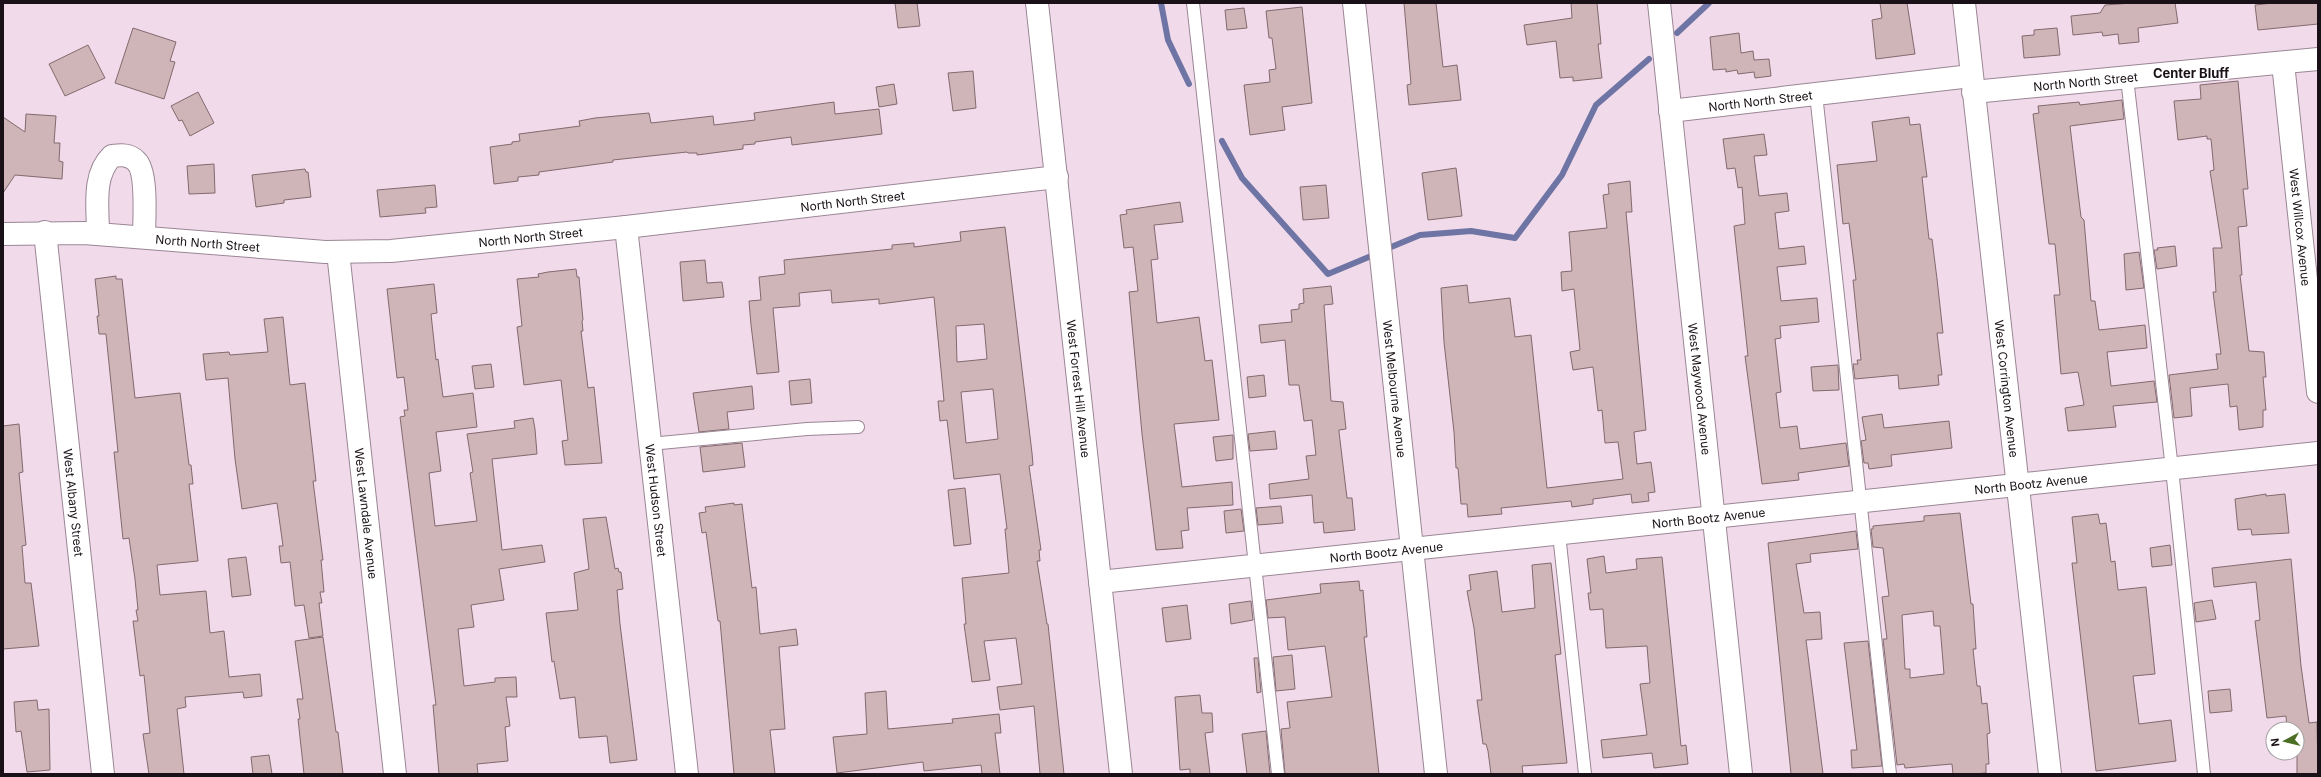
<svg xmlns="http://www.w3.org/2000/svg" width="2321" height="777" viewBox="0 0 2321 777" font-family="Inter,sans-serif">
	<rect width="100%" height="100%" fill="#f1dbea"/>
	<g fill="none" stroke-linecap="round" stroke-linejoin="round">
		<path stroke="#6e74a4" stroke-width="6" d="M 1161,3 L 1168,40 L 1189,84
			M 1677,33 L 1709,3
			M 1222,141 L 1242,178 L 1328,274 L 1376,254
			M 1384,250 L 1420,235 L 1471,231 L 1515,238 L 1562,175 L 1596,105 L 1649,59"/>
	</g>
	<path fill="#cfb4b8" stroke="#836a6e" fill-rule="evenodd" d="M 895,3 L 917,3 L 920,26 L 898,28 Z
		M 1404,3 L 1436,3 L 1443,67 L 1457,65 L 1461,100 L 1409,105 L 1407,85 L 1411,84 Z
		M 1571,3 L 1597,3 L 1601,44 L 1598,44 L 1602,78 L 1573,81 L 1573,77 L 1560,78 L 1556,41 L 1527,45 L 1524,25 L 1572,18 Z
		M 1880,3 L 1907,3 L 1915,54 L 1876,59 L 1872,20 L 1882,18 Z
		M 2132,3 L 2175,3 L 2178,23 L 2138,28 L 2139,42 L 2119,44 L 2118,34 L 2103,36 L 2102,32 L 2073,35 L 2071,16 L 2100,13 L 2105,5 Z
		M 2273,3 L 2318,3 L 2318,24 L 2258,30 L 2255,5 Z
		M 1302,7 L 1312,103 L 1282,107 L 1285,130 L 1250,135 L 1244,85 L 1270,82 L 1269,70 L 1276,69 L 1272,38 L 1269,38 L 1266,11 Z
		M 1244,8 L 1247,28 L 1227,30 L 1225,10 Z
		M 133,28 L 176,42 L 170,61 L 175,62 L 164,99 L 115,83 Z
		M 2057,28 L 2060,55 L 2024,58 L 2022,36 L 2034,35 L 2034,30 Z
		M 1739,33 L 1741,53 L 1753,51 L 1754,60 L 1769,59 L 1771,76 L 1755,78 L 1754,72 L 1738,74 L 1737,70 L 1726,72 L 1726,69 L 1713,70 L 1710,37 Z
		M 88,45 L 105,78 L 65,96 L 49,64 Z
		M 973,71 L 976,108 L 953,111 L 948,73 Z
		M 2238,81 L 2248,189 L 2243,189 L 2247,226 L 2238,227 L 2242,275 L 2240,275 L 2249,351 L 2264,352 L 2266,377 L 2263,377 L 2266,410 L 2263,410 L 2263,427 L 2239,430 L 2237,406 L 2230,407 L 2228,384 L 2190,388 L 2192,416 L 2174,418 L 2169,375 L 2218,369 L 2216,354 L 2221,354 L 2213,292 L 2216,292 L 2213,248 L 2222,248 L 2210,171 L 2214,170 L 2211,139 L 2207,139 L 2207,136 L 2178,140 L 2174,101 L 2201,99 L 2200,85 Z
		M 894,84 L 897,104 L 879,107 L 876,87 Z
		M 198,92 L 214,123 L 190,136 L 182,120 L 179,121 L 171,106 Z
		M 2122,100 L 2124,119 L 2070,126 L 2074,159 L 2081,217 L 2084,220 L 2091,301 L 2095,301 L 2099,330 L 2145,325 L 2147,348 L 2107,352 L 2111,386 L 2154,381 L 2157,402 L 2113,406 L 2116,427 L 2068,431 L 2065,408 L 2084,405 L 2078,372 L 2061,374 L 2054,295 L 2060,295 L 2055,244 L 2049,244 L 2033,114 L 2039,113 L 2038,106 L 2079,102 L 2080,105 Z
		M 834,102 L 835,114 L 879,109 L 882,134 L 792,145 L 791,137 L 755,142 L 755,144 L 743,145 L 743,149 L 697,155 L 697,153 L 688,153 L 687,152 L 613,160 L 613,162 L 539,172 L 539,175 L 518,177 L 518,181 L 494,184 L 490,147 L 512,144 L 512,142 L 520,141 L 519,134 L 580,126 L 579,121 L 595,118 L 649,113 L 651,123 L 713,116 L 714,125 L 755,120 L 754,113 Z
		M 26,114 L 56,116 L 54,143 L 60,143 L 59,161 L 63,162 L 62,179 L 15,175 L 3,193 L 3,117 L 25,132 Z
		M 1909,117 L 1910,125 L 1920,124 L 1927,177 L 1922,177 L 1929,239 L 1932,239 L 1937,279 L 1943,333 L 1937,333 L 1942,375 L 1938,375 L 1939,385 L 1899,389 L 1898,375 L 1855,379 L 1853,364 L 1858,364 L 1857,360 L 1861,360 L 1853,280 L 1856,280 L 1849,223 L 1843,224 L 1837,165 L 1877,161 L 1872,122 Z
		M 1764,134 L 1767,155 L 1754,156 L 1759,196 L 1787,193 L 1789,211 L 1775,213 L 1779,249 L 1804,246 L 1806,264 L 1777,267 L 1781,301 L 1817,298 L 1819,322 L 1780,326 L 1781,338 L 1775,339 L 1781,392 L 1776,393 L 1780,428 L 1797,426 L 1800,449 L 1846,443 L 1849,466 L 1798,473 L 1799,480 L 1762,484 L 1745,356 L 1748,356 L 1734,226 L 1745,224 L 1742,187 L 1738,188 L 1735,168 L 1727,169 L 1723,139 Z
		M 214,164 L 215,193 L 189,194 L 187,166 Z
		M 1456,168 L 1462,216 L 1428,220 L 1422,173 Z
		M 305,169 L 306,172 L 308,172 L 311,197 L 284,200 L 284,203 L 256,207 L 252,175 Z
		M 1630,181 L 1632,212 L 1626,212 L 1646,430 L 1634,432 L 1637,464 L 1651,462 L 1655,492 L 1648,493 L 1649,501 L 1632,503 L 1631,494 L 1593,499 L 1593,504 L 1572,507 L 1571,501 L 1501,508 L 1502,514 L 1468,517 L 1467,504 L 1461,504 L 1458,468 L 1456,468 L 1454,432 L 1444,342 L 1441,288 L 1467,285 L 1469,303 L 1510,298 L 1515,337 L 1531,335 L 1547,488 L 1623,479 L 1618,442 L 1605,443 L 1602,410 L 1598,411 L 1593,367 L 1573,370 L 1570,352 L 1580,350 L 1574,289 L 1562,291 L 1561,272 L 1572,271 L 1569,232 L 1607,228 L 1603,195 L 1609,194 L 1608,184 Z
		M 435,185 L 437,207 L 425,208 L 426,213 L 380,217 L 377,190 Z
		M 1326,185 L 1329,218 L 1303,220 L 1300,187 Z
		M 1180,202 L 1183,222 L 1154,225 L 1158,259 L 1151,260 L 1157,323 L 1199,317 L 1205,361 L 1212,360 L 1219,420 L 1174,424 L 1182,487 L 1232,482 L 1233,505 L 1187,508 L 1189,530 L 1181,531 L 1183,548 L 1156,550 L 1142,434 L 1129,292 L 1138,291 L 1133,247 L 1124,248 L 1120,215 L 1127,214 L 1126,210 Z
		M 1005,227 L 1032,453 L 1033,465 L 1029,466 L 1041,550 L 1039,550 L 1040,561 L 1037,561 L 1047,624 L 1048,624 L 1064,774 L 1040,774 L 1034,706 L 1000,710 L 997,687 L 1022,684 L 1016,638 L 984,641 L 990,680 L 972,682 L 964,624 L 966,624 L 962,578 L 1009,573 L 1005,529 L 1007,529 L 1000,474 L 954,479 L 947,420 L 940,421 L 938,401 L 944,401 L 934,297 L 879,304 L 879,299 L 832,303 L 831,290 L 799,293 L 800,306 L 773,308 L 779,372 L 757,374 L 751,325 L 749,301 L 761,300 L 759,277 L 785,274 L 784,260 L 892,249 L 892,245 L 914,243 L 914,247 L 961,241 L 960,232 ZM 984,324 L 987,359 L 957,362 L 956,326 ZM 993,389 L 998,439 L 966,443 L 961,392 Z
		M 2175,246 L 2177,266 L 2157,269 L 2154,250 L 2158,250 L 2157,248 Z
		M 2139,252 L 2144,288 L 2126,290 L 2124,254 Z
		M 705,260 L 707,283 L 722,282 L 724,297 L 683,301 L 680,262 Z
		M 576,269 L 577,277 L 579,277 L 583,320 L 582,321 L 583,331 L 581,331 L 588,388 L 594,387 L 602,463 L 565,465 L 562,441 L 568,440 L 561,380 L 524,385 L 517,327 L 522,326 L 517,279 L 539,277 L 538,274 L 548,272 Z
		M 116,276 L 116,279 L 122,279 L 135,398 L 180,393 L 189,465 L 191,465 L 193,484 L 189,484 L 198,561 L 157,565 L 160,595 L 206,591 L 210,633 L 224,631 L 229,677 L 260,674 L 262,696 L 244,698 L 243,692 L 185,697 L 186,707 L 177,709 L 184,774 L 149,774 L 143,734 L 150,733 L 144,675 L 140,676 L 133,621 L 138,621 L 136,610 L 138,610 L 135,579 L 129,538 L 123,539 L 114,452 L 118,452 L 106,334 L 99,334 L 97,316 L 99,316 L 95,279 Z
		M 434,284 L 437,313 L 431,314 L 436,360 L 438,359 L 443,397 L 473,393 L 477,427 L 436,432 L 441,471 L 429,473 L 435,526 L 477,521 L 470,473 L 473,472 L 467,434 L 515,428 L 514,421 L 533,418 L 535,429 L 537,454 L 492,459 L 502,550 L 542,545 L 545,562 L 499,569 L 504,600 L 471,605 L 474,627 L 458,629 L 464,686 L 495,682 L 495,678 L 516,677 L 517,697 L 506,697 L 510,726 L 505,727 L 508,761 L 477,764 L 478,774 L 439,774 L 433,705 L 436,705 L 400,417 L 405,416 L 404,410 L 408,410 L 404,377 L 397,378 L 387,289 Z
		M 1331,286 L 1333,304 L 1324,305 L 1331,401 L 1343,402 L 1346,429 L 1339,430 L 1339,432 L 1347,498 L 1352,498 L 1355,530 L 1324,533 L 1323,522 L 1314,523 L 1312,495 L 1270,499 L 1269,484 L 1309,479 L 1306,456 L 1316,455 L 1312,420 L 1304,421 L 1299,385 L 1289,385 L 1285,340 L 1261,343 L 1259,325 L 1292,322 L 1291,310 L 1299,309 L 1299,304 L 1304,303 L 1303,289 Z
		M 283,317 L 290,385 L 305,383 L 316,481 L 313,481 L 323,560 L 321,560 L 324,592 L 320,592 L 322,603 L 319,603 L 323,636 L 309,638 L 304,605 L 295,606 L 290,562 L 281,563 L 279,546 L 283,546 L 277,503 L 242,509 L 235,459 L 228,378 L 206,380 L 203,354 L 229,352 L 230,355 L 268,352 L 264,319 Z
		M 491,364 L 494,387 L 475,389 L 472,366 Z
		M 1838,365 L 1839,390 L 1813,391 L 1811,367 Z
		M 1264,375 L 1266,396 L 1249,398 L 1247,377 Z
		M 810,379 L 812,403 L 791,405 L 789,381 Z
		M 752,386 L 754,409 L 727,412 L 729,429 L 699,432 L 693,393 Z
		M 1882,414 L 1884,428 L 1949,421 L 1952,448 L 1891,455 L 1892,466 L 1869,469 L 1868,463 L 1864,463 L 1861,441 L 1866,440 L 1862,417 Z
		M 19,424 L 23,472 L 19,473 L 26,545 L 22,546 L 25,583 L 31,583 L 39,646 L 3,649 L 3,426 Z
		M 1275,431 L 1277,449 L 1250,451 L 1248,434 Z
		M 1233,435 L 1233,459 L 1216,461 L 1213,437 Z
		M 742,443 L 745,467 L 703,472 L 700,447 Z
		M 965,488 L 971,544 L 954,546 L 948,490 Z
		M 2266,494 L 2266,496 L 2285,494 L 2289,533 L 2252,535 L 2251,529 L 2238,530 L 2235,499 Z
		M 734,503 L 734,505 L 742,504 L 752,588 L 756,587 L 760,634 L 796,629 L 798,645 L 779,647 L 785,729 L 770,730 L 775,774 L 734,774 L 720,621 L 718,621 L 706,532 L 702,533 L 699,513 L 706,512 L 705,507 Z
		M 1281,506 L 1283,523 L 1258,525 L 1256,508 Z
		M 1241,509 L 1244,531 L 1226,533 L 1224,511 Z
		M 1960,513 L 1971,604 L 1973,604 L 1976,649 L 1973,649 L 1977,686 L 1980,686 L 1982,704 L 1987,703 L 1990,733 L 1987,734 L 1989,764 L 1986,764 L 1986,773 L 1973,774 L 1953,774 L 1952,764 L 1905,768 L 1904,764 L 1897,765 L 1883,639 L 1887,639 L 1882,597 L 1889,596 L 1883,548 L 1873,547 L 1871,529 L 1873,529 L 1873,526 L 1924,521 L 1924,516 ZM 1933,611 L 1934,626 L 1940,626 L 1944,674 L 1910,678 L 1910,669 L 1905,669 L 1902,615 Z
		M 2098,514 L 2100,524 L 2106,523 L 2111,562 L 2115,561 L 2118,590 L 2146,587 L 2155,674 L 2133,676 L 2139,724 L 2171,720 L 2176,761 L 2096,771 L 2072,563 L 2077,563 L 2072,517 Z
		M 606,517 L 615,569 L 618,568 L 619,572 L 621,572 L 623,589 L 617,590 L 620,624 L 637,760 L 610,763 L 607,736 L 579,738 L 575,697 L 560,699 L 554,661 L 552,662 L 546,613 L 578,610 L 574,573 L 589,569 L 583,519 Z
		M 1856,531 L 1858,549 L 1810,554 L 1811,562 L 1796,564 L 1804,613 L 1820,612 L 1822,639 L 1806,640 L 1823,774 L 1791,774 L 1768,543 Z
		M 2170,545 L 2172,565 L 2152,567 L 2150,548 Z
		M 1604,556 L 1606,573 L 1637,569 L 1636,559 L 1662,557 L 1681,746 L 1686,745 L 1688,764 L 1654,768 L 1652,753 L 1603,758 L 1601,740 L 1647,735 L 1640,684 L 1650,683 L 1647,646 L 1606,648 L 1603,609 L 1590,610 L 1588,593 L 1591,593 L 1587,559 Z
		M 246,557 L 251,595 L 232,597 L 228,559 Z
		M 2291,559 L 2301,666 L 2309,723 L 2317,722 L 2318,774 L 2297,774 L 2297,729 L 2287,729 L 2286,716 L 2267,718 L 2255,621 L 2260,620 L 2256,582 L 2214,587 L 2212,568 Z
		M 1551,563 L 1561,654 L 1555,655 L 1567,763 L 1522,766 L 1523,774 L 1491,774 L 1488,751 L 1486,744 L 1483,744 L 1477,700 L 1482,700 L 1474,628 L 1467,591 L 1471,590 L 1469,575 L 1497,571 L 1502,612 L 1535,608 L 1532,565 Z
		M 1359,581 L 1360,591 L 1363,590 L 1367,637 L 1364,637 L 1379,774 L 1285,774 L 1281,729 L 1290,728 L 1287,702 L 1332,697 L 1325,646 L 1288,650 L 1285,617 L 1268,618 L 1266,600 L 1321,593 L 1320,584 Z
		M 2212,600 L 2216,619 L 2196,622 L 2194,603 Z
		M 1251,601 L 1253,620 L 1231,624 L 1229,604 Z
		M 1187,605 L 1191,639 L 1166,642 L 1162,608 Z
		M 323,637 L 336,732 L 338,732 L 343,774 L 304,774 L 298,719 L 300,719 L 297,699 L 303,699 L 295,641 Z
		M 1868,641 L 1882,766 L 1852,768 L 1851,750 L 1857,750 L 1844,643 Z
		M 1292,655 L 1295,689 L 1276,691 L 1273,657 Z
		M 1254,658 L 1258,658 L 1261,692 L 1257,693 Z
		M 2230,689 L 2232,711 L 2210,713 L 2208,691 Z
		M 886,691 L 888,729 L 953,723 L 952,719 L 999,714 L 1001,733 L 995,733 L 1000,774 L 982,774 L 981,765 L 924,771 L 923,762 L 837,773 L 833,737 L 867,734 L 865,693 Z
		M 1200,695 L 1202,713 L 1212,713 L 1213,732 L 1205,733 L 1210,774 L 1190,774 L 1190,769 L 1180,770 L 1175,697 Z
		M 37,700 L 38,710 L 49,709 L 50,770 L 27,772 L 21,731 L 16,732 L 14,702 Z
		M 1266,731 L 1270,774 L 1247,774 L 1242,734 Z
		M 269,755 L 272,774 L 253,774 L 251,757 Z"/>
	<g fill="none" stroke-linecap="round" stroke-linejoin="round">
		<g stroke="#9a8694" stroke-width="14">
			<path id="lane" d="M 1193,3 L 1278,774
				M 2127,78 L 2172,469 L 2204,774
				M 1816,94 L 1890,774
				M 650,444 L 807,429 L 858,427
				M 1559,534 L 1585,774"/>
		</g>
		<g stroke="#9a8694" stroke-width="24">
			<g id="street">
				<path id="s1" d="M 1354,3 L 1436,774"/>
				<path id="s2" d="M 1659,3 L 1741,774"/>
				<path id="s3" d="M 1964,3 L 2050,774"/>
				<path id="s4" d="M 2283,63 L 2318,392"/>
				<path id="s5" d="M 1973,92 L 2318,59"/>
				<path id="s6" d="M 1670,111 L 1971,76"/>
				<path id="s7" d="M 626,227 L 687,774"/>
				<path id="s8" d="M 45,232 L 103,774"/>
				<path id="s9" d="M 3,234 L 84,233 L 325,252 L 391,251 L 626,227 L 1057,177"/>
				<path d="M 98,234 C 98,208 92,175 112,156 C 121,155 129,154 136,161 C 148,172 144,221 144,237"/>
				<path id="s10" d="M 338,252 L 395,774"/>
				<path id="s11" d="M 1100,582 L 2318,453"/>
			</g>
		</g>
		<g stroke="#9a8694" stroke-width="24">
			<g id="secondary">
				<path id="s12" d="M 1037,3 L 1121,774"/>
			</g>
		</g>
		<use href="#lane" stroke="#fff" stroke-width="12"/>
		<use href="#street" stroke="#fff" stroke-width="22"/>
		<use href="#secondary" stroke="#fff" stroke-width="22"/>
	</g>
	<g text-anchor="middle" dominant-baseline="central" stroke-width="3.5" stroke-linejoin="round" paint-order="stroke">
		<g font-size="12" fill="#191117" stroke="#fff">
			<text stroke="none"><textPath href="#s5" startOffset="113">North North Street</textPath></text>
			<text stroke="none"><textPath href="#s6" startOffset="91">North North Street</textPath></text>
			<text stroke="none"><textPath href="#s9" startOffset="853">North North Street</textPath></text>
			<text stroke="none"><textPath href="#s4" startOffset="165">West Willcox Avenue</textPath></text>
			<text stroke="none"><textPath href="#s9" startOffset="529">North North Street</textPath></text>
			<text stroke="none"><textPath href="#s9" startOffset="205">North North Street</textPath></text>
			<text stroke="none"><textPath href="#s1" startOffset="388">West Melbourne Avenue</textPath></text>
			<text stroke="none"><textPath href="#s12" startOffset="388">West Forrest Hill Avenue</textPath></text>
			<text stroke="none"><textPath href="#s2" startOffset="388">West Maywood Avenue</textPath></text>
			<text stroke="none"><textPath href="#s3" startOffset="388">West Corrington Avenue</textPath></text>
			<text stroke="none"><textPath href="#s11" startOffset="936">North Bootz Avenue</textPath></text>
			<text stroke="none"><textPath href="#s7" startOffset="275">West Hudson Street</textPath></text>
			<text stroke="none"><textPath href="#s8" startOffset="272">West Albany Street</textPath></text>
			<text stroke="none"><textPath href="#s10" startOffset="263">West Lawndale Avenue</textPath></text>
			<text stroke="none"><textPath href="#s11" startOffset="612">North Bootz Avenue</textPath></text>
			<text stroke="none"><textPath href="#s11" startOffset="288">North Bootz Avenue</textPath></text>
		</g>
		<g font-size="13" font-weight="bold" fill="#191117" stroke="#fff">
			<text x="2191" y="73">Center Bluff</text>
		</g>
	</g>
	<rect width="2321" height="777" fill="none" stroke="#191117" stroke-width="8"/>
	<g transform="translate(2285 741) rotate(263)"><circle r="19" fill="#ffffff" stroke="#a3a0a2"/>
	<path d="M0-3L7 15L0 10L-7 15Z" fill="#4c6e25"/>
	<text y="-6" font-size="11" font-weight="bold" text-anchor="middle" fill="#191117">N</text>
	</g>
</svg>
